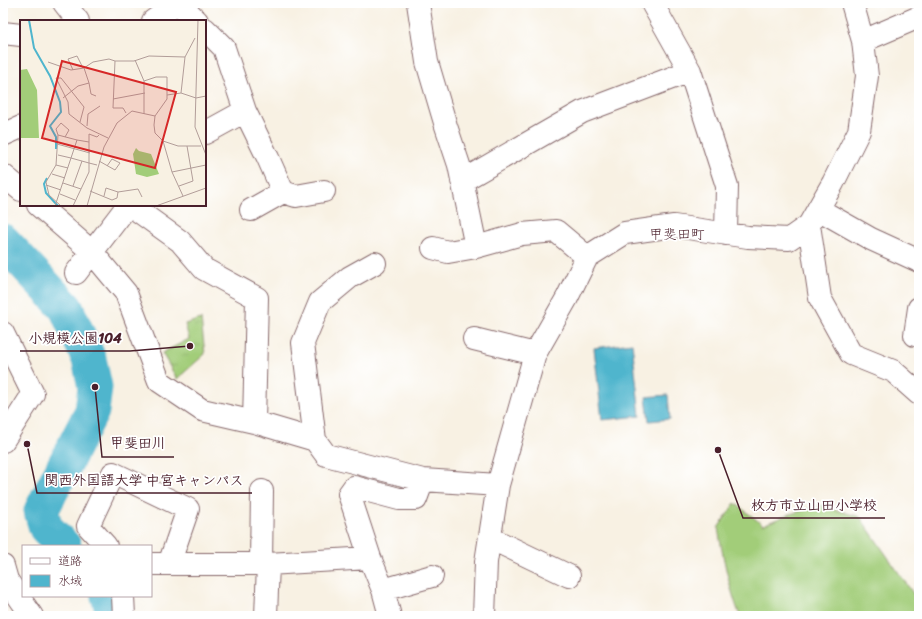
<svg xmlns="http://www.w3.org/2000/svg" width="922" height="619" viewBox="0 0 922 619" font-family="Sriracha,'Klee One',sans-serif">
	<defs>
		<pattern id="grass-tufts" width="24" height="20" patternUnits="userSpaceOnUse"><rect width="24" height="20" fill="#a2cd79"/><path d="M3 7l-1-3M5 7V3M7 7l1-3M15 17l-1-3M17 17v-4M19 17l1-3" fill="none" stroke="#8db069"/></pattern>
	</defs>
	<rect width="100%" height="100%" fill="#fff"/>
	<filter id="ink" filterUnits="userSpaceOnUse"><feTurbulence type="fractalNoise" baseFrequency=".025" numOctaves="2"/><feDisplacementMap in="SourceGraphic" scale="8" xChannelSelector="R" yChannelSelector="G"/><feConvolveMatrix kernelMatrix="1 2 1 2 8 2 1 2 1" color-interpolation-filters="sRGB"/></filter>
	<filter id="wash" filterUnits="userSpaceOnUse"><feTurbulence type="fractalNoise" baseFrequency=".012" numOctaves="4" result="noise"/><feDisplacementMap in="SourceGraphic" scale="16" xChannelSelector="R" yChannelSelector="G"/><feGaussianBlur stdDeviation="0.9" result="paint"/><feColorMatrix in="noise" values="0 0 0 0 0 0 0 0 0 0 0 0 0 0 0 0 0 1.4 0 .05"/><feComposite in="paint" operator="in"/></filter>
	<g filter="url(#wash)">
		<rect width="100%" height="100%" fill="#f8f1e3"/>
		<path fill="url(#grass-tufts)" stroke="#767652" d="M 201,319 L 205,354 L 177,379 L 162,353 L 189,339 L 185,324 Z"/>
		<path fill="#a2cd79" stroke="#767652" d="M 735,503 L 763,525 L 787,515 L 820,505 L 860,517 L 919,602 L 919,616 L 740,616 C 729,587 723,558 718,528 Z"/>
		<path fill="#4fb5cd" stroke="#4c6a7c" d="M 632,343 L 640,416 L 602,420 L 594,348 Z
			M 668,395 L 670,419 L 649,421 L 646,397 Z"/>
		<g fill="none" stroke-linecap="round" stroke-linejoin="round">
			<path stroke="#4fb5cd" stroke-width="35" d="M 3,241 L 66,308 L 89,359 L 95,387 L 92,411 L 41,511 L 46,528 L 64,546
				M 108,596 L 114,616"/>
		</g>
	</g>
	<g filter="url(#ink)">
		<g fill="none" stroke-linecap="round" stroke-linejoin="round">
			<g stroke="#87686b" stroke-width="24">
				<path id="minor" d="M 64,3 L 78,21
					M 179,3 L 197,21
					M 418,3 L 427,62 L 446,126 L 459,165 L 476,247 L 522,234 L 556,231 L 587,257
					M 654,3 L 653,5 L 690,71 L 727,186 L 726,234
					M 153,21 L 178,3
					M 205,29 L 224,48 L 245,111 L 205,133
					M 3,33 L 21,35
					M 863,41 L 919,17
					M 245,111 L 268,158 L 283,192 L 296,196 L 324,191
					M 3,135 L 21,127
					M 3,175 L 21,190
					M 462,181 L 582,112 L 690,71
					M 38,205 L 91,251 L 126,293 L 159,381 L 202,410 L 254,422 L 315,440 L 326,455 L 423,480 L 498,485
					M 130,205 L 180,241 L 204,269 L 257,298 L 254,422
					M 818,209 L 871,239 L 919,261
					M 251,210 L 283,192
					M 809,225 L 820,298 L 851,354 L 893,371 L 919,394
					M 433,248 L 448,252 L 476,247
					M 76,273 L 128,205
					M 3,333 L 33,394 L 3,441
					M 915,335 L 919,308
					M 474,339 L 535,354
					M 315,440 L 303,343 L 320,302 L 350,277 L 375,263
					M 490,538 L 569,576
					M 106,546 L 88,526 L 113,473 L 188,509 L 169,564
					M 151,564 L 268,564
					M 261,564 L 262,491
					M 3,566 L 7,580 L 32,616
					M 383,590 L 432,576
					M 123,596 L 124,616
					M 266,616 L 268,564 L 370,558
					M 390,616 L 383,590 L 370,558 L 349,494 L 354,487 L 399,499 L 416,499 L 423,480
					M 484,616 L 486,562 L 498,485 L 535,354 L 567,298 L 587,257 L 625,233 L 674,226 L 748,237 L 789,239 L 809,225 L 833,183 L 859,131 L 867,76 L 863,41 L 852,3"/>
			</g>
			<use href="#minor" stroke="#fff" stroke-width="22"/>
		</g>
	</g>
	<g text-anchor="middle" dominant-baseline="central" stroke-width="3.5" stroke-linejoin="round" paint-order="stroke">
		<g font-size="14" fill="#4a1f2b" stroke="#fff">
			<text x="677" y="234">甲斐田町</text>
		</g>
	</g>
	<g transform="translate(20 20)">
		<rect width="186" height="186" fill="#f8f1e3"/>
		<path d="M 7,49 L 17,70 L 19,118 L 0,118 L 0,50 ZM 116,128 L 119,131 L 131,134 L 139,154 L 127,157 L 116,154 L 113,134 Z" fill="#a2cd79"/>
		<path fill="none" stroke="#4fb5cd" stroke-width="2" d="M 9,0 L 14,28 L 30,56 L 40,82 L 41,92 L 30,106 L 36,117 L 36,129M 27,158 L 24,164 L 26,173 L 38,186"/>
		<path fill="none" stroke="#b29d99" stroke-width="1" d="M 178,0 L 175,107 L 186,135M 115,40 L 124,61 L 124,94M 28,42 L 51,50 L 64,48M 53,50 L 48,39 L 57,36 L 63,48M 124,61 L 136,57 L 147,57 L 147,79 L 135,96 L 134,105 L 135,113 L 143,121 L 152,152 L 163,176M 69,63 L 71,74 L 76,76M 161,73 L 165,37 L 175,18M 147,75 L 161,73 L 176,78 L 186,76M 43,78 L 58,66 L 69,63 L 64,48 L 73,42 L 89,39 L 95,41M 93,79 L 125,73M 106,93 L 103,88 L 93,88 L 95,41 L 114,41 L 129,36 L 165,37M 60,102 L 64,87 L 41,58 L 36,58 L 48,82 L 49,94 L 67,108 L 88,118M 67,106 L 68,94 L 80,86M 38,115 L 36,109 L 41,103 L 49,110 L 45,117M 143,121 L 158,126 L 181,126M 37,124 L 70,133M 38,135 L 51,138 L 57,120 L 69,122M 79,141 L 95,150 L 100,143 L 92,139 L 87,146M 36,145 L 48,148M 152,152 L 186,145M 32,154 L 45,158M 43,163 L 61,169M 26,165 L 41,170M 53,166 L 62,141M 159,166 L 173,161 L 167,126M 70,171 L 92,180 L 97,178 L 98,172 L 118,169 L 122,177M 40,174 L 55,180M 84,176 L 86,168 L 98,172M 35,186 L 51,138 L 69,143 L 69,114 L 77,117 L 79,115M 41,186 L 29,175 L 26,162 L 36,145 L 38,115 L 57,120M 53,186 L 69,152 L 69,143 L 77,145M 67,186 L 84,127 L 97,103 L 112,91 L 135,96M 136,186 L 186,168"/>
		<path fill="#d62828" fill-opacity="0.15" stroke="#d62828" stroke-width="2" d="M 42,41 L 156,72 L 135,148 L 22,118 Z"/>
		<rect width="186" height="186" fill="none" stroke="#4a1f2b" stroke-width="2"/>
	</g>
	<path fill="none" stroke="#4a1f2b" stroke-width="1.5" d="M190 346L130 351H20M95 387L102 457H174M27 444L37 493H252M718 450L743 518H885"/>
	<g fill="#4a1f2b" stroke="#fff" stroke-width="1.5">
		<circle cx="190" cy="346" r="4"/>
		<circle cx="95" cy="387" r="4"/>
		<circle cx="27" cy="444" r="4"/>
		<circle cx="718" cy="450" r="4"/>
	</g>
	<g font-size="14" text-anchor="middle" font-weight="bold" fill="#4a1f2b" stroke="#fff" stroke-width="3.5" stroke-linejoin="round" paint-order="stroke">
		<text x="75" y="343">小規模公園104</text>
		<text x="138" y="448">甲斐田川</text>
		<text x="144" y="485">関西外国語大学 中宮キャンパス</text>
		<text x="814" y="510">枚方市立山田小学校</text>
	</g>
	<rect width="922" height="619" fill="none" stroke="#fff" stroke-width="16"/>
	<rect x="22" y="545" width="130" height="52" fill="#ffffff" stroke="#b7a5aa"/>
	<rect x="30" y="558" width="20" height="6" fill="#ffffff" stroke="#b7a5aa"/>
	<text x="58" y="565" font-size="12" fill="#4a1f2b">道路</text>
	<rect x="30" y="575" width="20" height="12" fill="#4fb5cd" stroke="#b7a5aa"/>
	<text x="58" y="585" font-size="12" fill="#4a1f2b">水域</text>
</svg>
